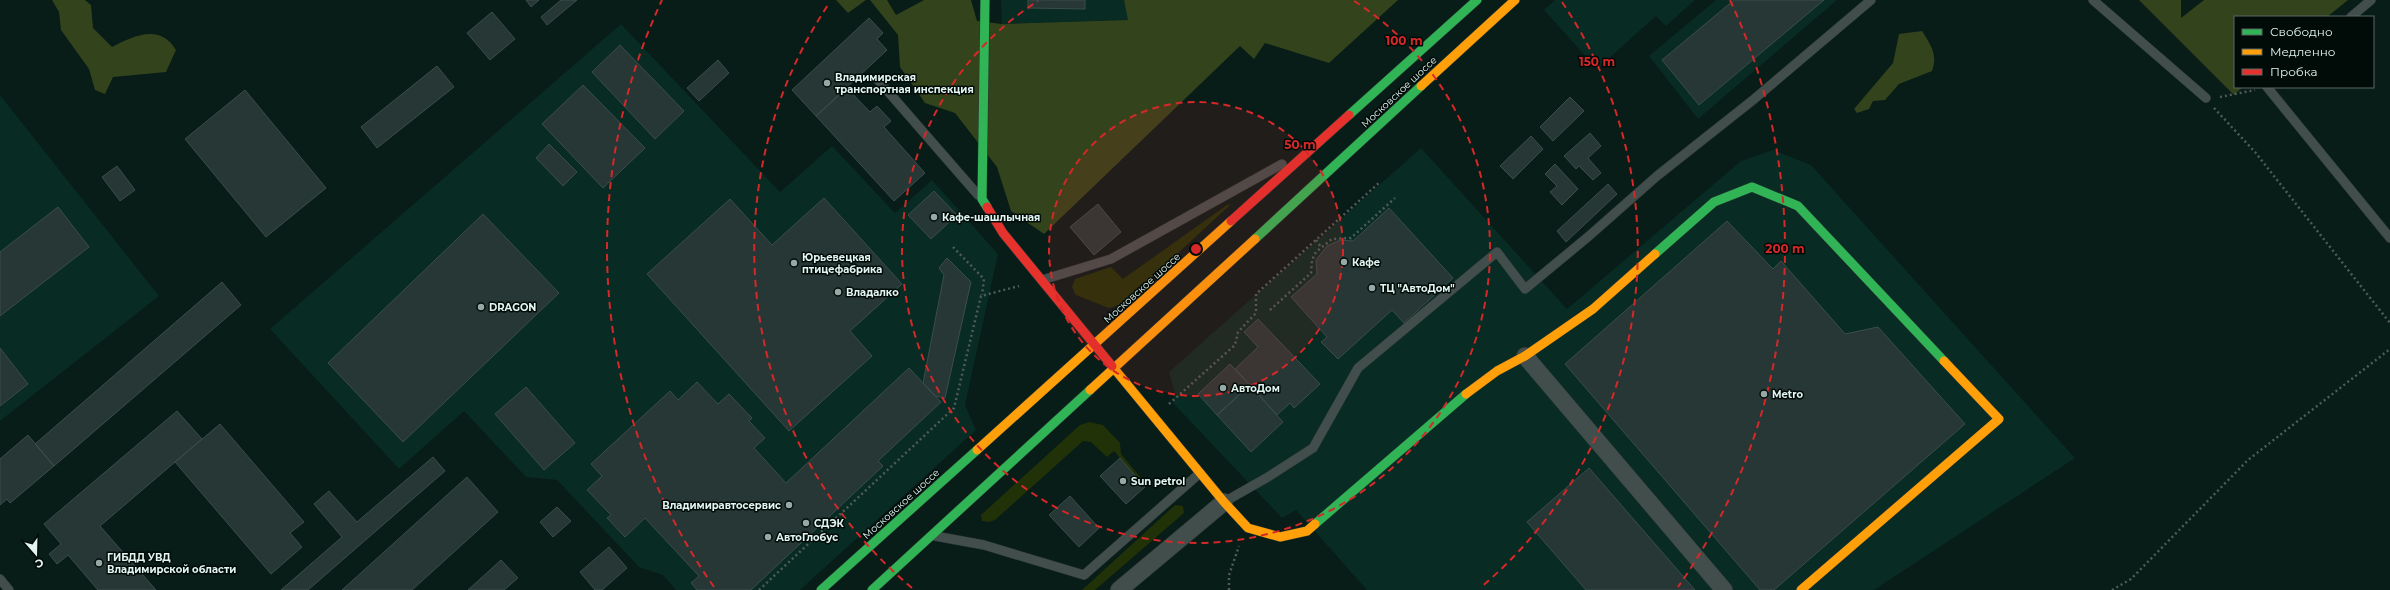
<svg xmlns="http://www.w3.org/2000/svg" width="2390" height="590" viewBox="0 0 2390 590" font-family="Montserrat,sans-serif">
	<rect width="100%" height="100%" fill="#081c18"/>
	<path fill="#082b23" d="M 1001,0 L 1124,0 L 1129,20 L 1002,24 Z
		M 1555,0 L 1695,0 L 1666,26 L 1656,16 L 1597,69 L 1544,10 Z
		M 1716,0 L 1837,0 L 1698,119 L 1649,56 Z
		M 621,24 L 780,192 L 832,146 L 895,213 L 932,180 L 998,254 L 965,405 L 976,430 L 800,590 L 676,590 L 663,575 L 639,567 L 557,480 L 526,477 L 464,411 L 399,469 L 270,329 Z
		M 0,95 L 159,296 L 0,421 Z
		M 1421,148 L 1567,309 L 1741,161 L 1773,150 L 1811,165 L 2075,458 L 1874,590 L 1367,590 L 1296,510 L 1282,518 L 1173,403 L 1175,393 L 1169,372 Z"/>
	<path fill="#223208" d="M 1231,204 L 1123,304 L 1109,308 L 1076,295 L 1072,287 L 1075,279 L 1111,267 L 1123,279 L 1227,205 Z
		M 1089,422 L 1103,425 L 1120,443 L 1121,454 L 1142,479 L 1140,481 L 1114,451 L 1107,457 L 1091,442 L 1083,441 L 995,520 L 989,522 L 982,521 L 981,515 L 1080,425 Z
		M 1175,505 L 1183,506 L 1184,513 L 1095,590 L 1082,590 Z"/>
	<path fill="#33431b" d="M 52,0 L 85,0 L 91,5 L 93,28 L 112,47 C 133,36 160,23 176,50 L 166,72 L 113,77 L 105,94 L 95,90 L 89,69 L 61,30 L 59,12 Z
		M 836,0 L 866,0 L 848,13 Z
		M 870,0 L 887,0 L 896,15 L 924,0 L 971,0 L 977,21 L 1002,24 L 1128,20 L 1124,0 L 1398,0 L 1329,63 L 1265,43 L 1254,59 L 1240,46 L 1044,234 L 1011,211 L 997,167 L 955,113 L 925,103 L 900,67 L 898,35 Z
		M 2139,0 L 2181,0 L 2181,18 L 2204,0 L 2348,0 L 2327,17 L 2235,17 L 2235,87 L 2243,87 L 2234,95 Z
		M 1922,31 C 1931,45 1938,55 1932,71 L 1899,84 L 1885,100 L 1873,101 L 1869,109 L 1857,113 L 1854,109 L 1893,63 L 1899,34 Z"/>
	<path fill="#263736" stroke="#3c4d4a" d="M 526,0 L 539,0 L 531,7 Z
		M 561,0 L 577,0 L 547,25 L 541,17 Z
		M 1028,0 L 1085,0 L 1085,9 L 1028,8 Z
		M 1734,0 L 1824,0 L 1699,105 L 1662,60 Z
		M 492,12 L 515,39 L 490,60 L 467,33 Z
		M 869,18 L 883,33 L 877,39 L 887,50 L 816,116 L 792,90 Z
		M 620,45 L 684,111 L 655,139 L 592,72 Z
		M 718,60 L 729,73 L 699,101 L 687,88 Z
		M 437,66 L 454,87 L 377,148 L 361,127 Z
		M 583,85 L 645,148 L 603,188 L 542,124 Z
		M 847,88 L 870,112 L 877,106 L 891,121 L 884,127 L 925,173 L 894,201 L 816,116 Z
		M 245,90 L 326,188 L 266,237 L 185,139 Z
		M 1570,97 L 1584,111 L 1553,141 L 1540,127 Z
		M 1590,133 L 1601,146 L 1588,158 L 1601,173 L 1593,180 L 1579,166 L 1576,169 L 1564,156 Z
		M 1531,136 L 1543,149 L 1513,179 L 1500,166 Z
		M 549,144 L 577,172 L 563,186 L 536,158 Z
		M 1555,164 L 1578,189 L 1562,205 L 1550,192 L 1557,186 L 1545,174 Z
		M 117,166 L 135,190 L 120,201 L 102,177 Z
		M 1608,184 L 1617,194 L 1566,242 L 1557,231 Z
		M 934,191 L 957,215 L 931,239 L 908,215 Z
		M 824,198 L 902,284 L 850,331 L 872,356 L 789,431 L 647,274 L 730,199 L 772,245 Z
		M 1098,204 L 1121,232 L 1094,255 L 1070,227 Z
		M 58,207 L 89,247 L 0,316 L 0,252 Z
		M 1389,208 L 1453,278 L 1404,323 L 1392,310 L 1338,359 L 1321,342 L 1327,337 L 1291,297 L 1317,274 L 1316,260 L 1327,246 L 1340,240 L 1353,241 Z
		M 483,214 L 559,293 L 403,442 L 328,363 Z
		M 1727,221 L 1773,269 L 1781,261 L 1845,334 L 1878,327 L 1965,424 L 1774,590 L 1760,590 L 1565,364 Z
		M 947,258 L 971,282 L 945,398 L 935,396 L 923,383 L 944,275 L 939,268 Z
		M 222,282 L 241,305 L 54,466 L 35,444 Z
		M 1258,319 L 1320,384 L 1294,408 L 1290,403 L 1277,415 L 1235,369 L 1258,347 L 1244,332 Z
		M 0,348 L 28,384 L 0,406 Z
		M 1230,364 L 1250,385 L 1217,415 L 1198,394 Z
		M 909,368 L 941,402 L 878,461 L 883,466 L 751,590 L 697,590 L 691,583 L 699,576 L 645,518 L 625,537 L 607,518 L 611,515 L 587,490 L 602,476 L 591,464 L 670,391 L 678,400 L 697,382 L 718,404 L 729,394 L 752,418 L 749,421 L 765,438 L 754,448 L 786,483 Z
		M 1250,385 L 1283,422 L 1251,452 L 1217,415 Z
		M 526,387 L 575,443 L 544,470 L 495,414 Z
		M 177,411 L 202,439 L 100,526 L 156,590 L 98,590 L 68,555 L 57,564 L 49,554 L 61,544 L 44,524 Z
		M 220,424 L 304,522 L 290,533 L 302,547 L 271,574 L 175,462 Z
		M 28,435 L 54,466 L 10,503 L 7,499 L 0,505 L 0,459 Z
		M 433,457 L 445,471 L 308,590 L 281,590 L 342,537 L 314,504 L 329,491 L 357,522 Z
		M 1120,458 L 1145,487 L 1126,504 L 1100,476 Z
		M 1589,468 L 1695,590 L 1586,590 L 1527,522 Z
		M 467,477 L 498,512 L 412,590 L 342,590 Z
		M 1070,496 L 1099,528 L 1079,547 L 1049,515 Z
		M 557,507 L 571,521 L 553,537 L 540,522 Z
		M 609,547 L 627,568 L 602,590 L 595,590 L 580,572 Z
		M 501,560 L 518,578 L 504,590 L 468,590 Z"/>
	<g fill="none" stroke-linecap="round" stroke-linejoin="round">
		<g stroke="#293533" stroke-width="10">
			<path id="lane" d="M 2093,0 L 2206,98
				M 2351,17 L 2371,0
				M 878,80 L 978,195
				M 2267,87 L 2390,238
				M 1042,280 L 1111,259 L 1282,164
				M 1224,502 L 1268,477 L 1313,448 L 1358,368 L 1497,252 L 1525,289 L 1589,236 L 1657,176 L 1753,100 L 1871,0
				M 935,536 L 984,545 L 1084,575 L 1200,473
				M 0,579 L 9,590"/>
		</g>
		<g stroke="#293533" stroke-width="18">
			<path id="street" d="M 1525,356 L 1724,590
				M 1119,590 L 1224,502"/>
		</g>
		<g stroke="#293533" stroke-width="10">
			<path id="fast" d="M 985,0 L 982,199 L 987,207
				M 1349,115 L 1477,0
				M 1255,239 L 1421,86
				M 1655,254 L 1714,202 L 1752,187 L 1798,206 L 1944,361
				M 1315,524 L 1466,394
				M 821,590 L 977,450
				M 872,590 L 1090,390"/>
		</g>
		<g stroke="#293533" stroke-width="10">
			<path id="slow" d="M 1421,86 L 1515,0
				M 1112,366 L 1224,502 L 1248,528 L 1280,537 L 1307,531 L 1315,524
				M 1090,390 L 1255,239
				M 1466,394 L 1497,371 L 1525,356 L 1593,309 L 1655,254
				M 977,450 L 1231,221
				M 1801,590 L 1999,419 L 1944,361"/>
		</g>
		<g stroke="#293533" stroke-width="10">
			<path id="jam" d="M 987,207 L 1003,233 L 1112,366
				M 1231,221 L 1349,115"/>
		</g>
		<path stroke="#4f5c59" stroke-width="2.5" stroke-dasharray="2 3" stroke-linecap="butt" d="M 2220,97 L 2255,90
			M 2214,108 L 2255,152 L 2390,323
			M 1316,240 L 1321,247
			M 953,247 L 984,279 L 982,295
			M 1270,310 L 1311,273 L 1312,260 L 1316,252 L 1332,239 L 1351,238 L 1395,198
			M 1169,404 L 1235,345 L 1238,332 L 1256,313 L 1256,294 L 1380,182
			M 759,590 L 954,408 L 981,296 L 1019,286
			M 1229,590 L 1229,575 L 1239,546
			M 2112,590 L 2131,579 L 2248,460 L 2390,349"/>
		<use href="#lane" stroke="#414e4b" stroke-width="9"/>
		<use href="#street" stroke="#414e4b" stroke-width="17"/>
		<use href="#fast" stroke="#30b455" stroke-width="9"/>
		<use href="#slow" stroke="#ff9f0a" stroke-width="9"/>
		<use href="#jam" stroke="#e5322d" stroke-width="9"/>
	</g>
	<circle cx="1196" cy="249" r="147" fill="#d62828" fill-opacity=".12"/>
	<g fill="none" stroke="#d62828" stroke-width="2" stroke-dasharray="7 5">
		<circle cx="1196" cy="249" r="147"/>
		<path d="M1354 1A294 294 0 1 1 1038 1"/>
		<path d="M912 588A442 442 0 0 1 830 2M1562 2A442 442 0 0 1 1480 588"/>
		<path d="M714 587A589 589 0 0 1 662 0M1730 0A589 589 0 0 1 1678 587"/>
	</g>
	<g fill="#96a9a4" stroke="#010b08" stroke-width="1.5">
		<circle cx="827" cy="83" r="4"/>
		<circle cx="934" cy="217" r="4"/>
		<circle cx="1344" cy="262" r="4"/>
		<circle cx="794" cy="263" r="4"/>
		<circle cx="1372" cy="288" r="4"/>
		<circle cx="838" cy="292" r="4"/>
		<circle cx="481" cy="307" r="4"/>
		<circle cx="1223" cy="388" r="4"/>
		<circle cx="1764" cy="394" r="4"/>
		<circle cx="1123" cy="481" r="4"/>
		<circle cx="789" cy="505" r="4"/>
		<circle cx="806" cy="523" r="4"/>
		<circle cx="768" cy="537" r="4"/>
		<circle cx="99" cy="563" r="4"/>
	</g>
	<g text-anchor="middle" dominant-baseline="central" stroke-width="3" stroke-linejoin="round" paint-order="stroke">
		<g font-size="10" font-weight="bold" fill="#e2f5f0" stroke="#010b08" text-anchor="start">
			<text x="835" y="77">Владимирская<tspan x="835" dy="12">транспортная инспекция</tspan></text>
			<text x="942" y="217">Кафе-шашлычная</text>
			<text x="802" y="257">Юрьевецкая<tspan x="802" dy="12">птицефабрика</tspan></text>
			<text x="1352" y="262">Кафе</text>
			<text x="1380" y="288">ТЦ "АвтоДом"</text>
			<text x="846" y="292">Владалко</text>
			<text x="489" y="307">DRAGON</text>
			<text x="1231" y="388">АвтоДом</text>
			<text x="1772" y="394">Metro</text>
			<text x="1131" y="481">Sun petrol</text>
			<text x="781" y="505" text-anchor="end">Владимиравтосервис</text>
			<text x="814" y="523">СДЭК</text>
			<text x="776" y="537">АвтоГлобус</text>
			<text x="107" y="557">ГИБДД УВД<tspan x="107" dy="12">Владимирской области</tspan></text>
		</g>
		<g font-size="10" fill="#e2f5f0" stroke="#010b08">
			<text transform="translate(1399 92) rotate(-43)">Московское шоссе</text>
			<text transform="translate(1142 288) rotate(-42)">Московское шоссе</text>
			<text transform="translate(901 504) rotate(-42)">Московское шоссе</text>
		</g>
	</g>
	<circle cx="1196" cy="249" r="6" fill="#d62828" stroke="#010b08" stroke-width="2"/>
	<g font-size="12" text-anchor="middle" font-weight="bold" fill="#d62828" stroke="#010b08" stroke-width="3" stroke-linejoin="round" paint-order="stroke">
		<text x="1404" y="45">100 m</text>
		<text x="1597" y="66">150 m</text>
		<text x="1300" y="149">50 m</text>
		<text x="1785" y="253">200 m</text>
	</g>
	<rect x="2234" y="16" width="140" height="72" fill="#010b08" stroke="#5b6965"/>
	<rect x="2242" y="29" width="20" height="6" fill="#30b455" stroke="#5b6965"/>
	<text x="2270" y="36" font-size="12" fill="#e2f5f0">Свободно</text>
	<rect x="2242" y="49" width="20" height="6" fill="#ff9f0a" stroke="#5b6965"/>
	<text x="2270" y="56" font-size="12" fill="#e2f5f0">Медленно</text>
	<rect x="2242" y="69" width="20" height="6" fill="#e5322d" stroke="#5b6965"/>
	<text x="2270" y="76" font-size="12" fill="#e2f5f0">Пробка</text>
	<g transform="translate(36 554) rotate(160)" stroke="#010b08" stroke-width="3" paint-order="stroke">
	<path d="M0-3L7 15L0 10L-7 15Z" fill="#e2f5f0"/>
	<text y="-6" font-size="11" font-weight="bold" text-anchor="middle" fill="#e2f5f0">С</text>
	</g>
</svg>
